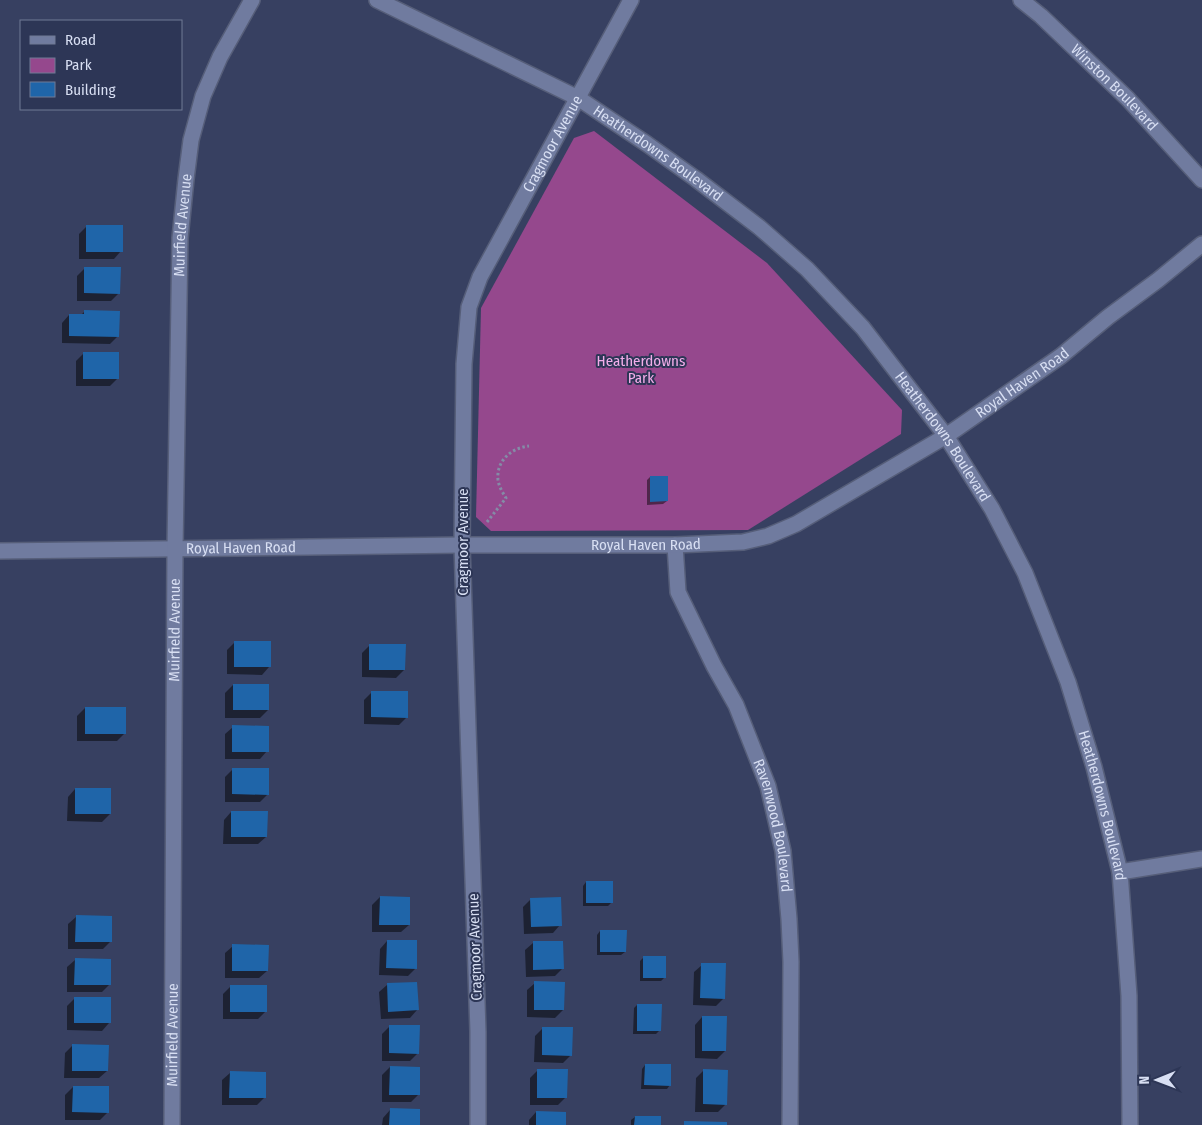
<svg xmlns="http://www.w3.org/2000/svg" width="1202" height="1125" viewBox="0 0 1202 1125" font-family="'Fira Sans Condensed',sans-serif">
	<rect width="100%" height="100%" fill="#374061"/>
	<path fill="#95488d" d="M 594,131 L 767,263 L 902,410 L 901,434 L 748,530 L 491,531 L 476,517 L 481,308 L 574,138 Z"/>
	<path fill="#0007" d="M 87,226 L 121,251 L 114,259 L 79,259 L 79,234 Z
		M 85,268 L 119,293 L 111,301 L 77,301 L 77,276 Z
		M 84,312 L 118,336 L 110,344 L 62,343 L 62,323 L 69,315 L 81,315 Z
		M 84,353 L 118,378 L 110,386 L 76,386 L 76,361 Z
		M 650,477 L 667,501 L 663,504 L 647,505 L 647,480 Z
		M 235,642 L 269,667 L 262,675 L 227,674 L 227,650 Z
		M 370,645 L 404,670 L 396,678 L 362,677 L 362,653 Z
		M 233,685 L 268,710 L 260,718 L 225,718 L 225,693 Z
		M 372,692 L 407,717 L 399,725 L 364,724 L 364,700 Z
		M 85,708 L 125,733 L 117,741 L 77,741 L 77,716 Z
		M 233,727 L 267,751 L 260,759 L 225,759 L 225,734 Z
		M 233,769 L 268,794 L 260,802 L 225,802 L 225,777 Z
		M 75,789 L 110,814 L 102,822 L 67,821 L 68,797 Z
		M 231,812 L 266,837 L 258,844 L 223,844 L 224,820 Z
		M 586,882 L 611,903 L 608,906 L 583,906 L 583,886 Z
		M 380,897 L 409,925 L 401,932 L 372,932 L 372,905 Z
		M 531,899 L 560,925 L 553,933 L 524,934 L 523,907 Z
		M 76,917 L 111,941 L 103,949 L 68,949 L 68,924 Z
		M 600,931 L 625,952 L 621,955 L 597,955 L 597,935 Z
		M 387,941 L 416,968 L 408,976 L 379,975 L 380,949 Z
		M 533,943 L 563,968 L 555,976 L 526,977 L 525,950 Z
		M 233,946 L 267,971 L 259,978 L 225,978 L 225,953 Z
		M 644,957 L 664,978 L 661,981 L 640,981 L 640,961 Z
		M 75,960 L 110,984 L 102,992 L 67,992 L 67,967 Z
		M 702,965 L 724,998 L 716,1006 L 693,1005 L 694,972 Z
		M 416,983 L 417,1010 L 410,1018 L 381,1019 L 379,992 L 387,985 Z
		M 535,983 L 563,1010 L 555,1018 L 527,1017 L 527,990 Z
		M 231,986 L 266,1011 L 258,1019 L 223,1019 L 223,994 Z
		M 75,998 L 109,1023 L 102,1031 L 67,1030 L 67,1006 Z
		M 637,1005 L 660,1030 L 656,1034 L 633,1034 L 634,1008 Z
		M 702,1017 L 725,1051 L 717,1059 L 695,1058 L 695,1025 Z
		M 390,1026 L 418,1053 L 410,1061 L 382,1061 L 382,1034 Z
		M 543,1028 L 571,1055 L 563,1063 L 534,1062 L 535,1036 Z
		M 72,1046 L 107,1071 L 99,1078 L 64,1078 L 65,1053 Z
		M 645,1065 L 670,1085 L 667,1089 L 641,1089 L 642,1069 Z
		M 390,1067 L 418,1095 L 411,1102 L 382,1102 L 382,1075 Z
		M 538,1070 L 566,1097 L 558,1105 L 530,1105 L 530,1078 Z
		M 703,1071 L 726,1104 L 718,1112 L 695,1112 L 696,1078 Z
		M 230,1073 L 265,1097 L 257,1105 L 222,1105 L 222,1080 Z
		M 73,1087 L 108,1112 L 100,1120 L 65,1120 L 65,1095 Z
		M 390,1110 L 419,1125 L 382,1125 L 383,1118 Z
		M 536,1112 L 565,1125 L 529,1125 L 529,1120 Z
		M 635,1117 L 660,1125 L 631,1125 L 631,1120 Z"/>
	<path fill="#1f65a9" d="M 86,225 L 123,225 L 123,252 L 86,252 Z
		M 84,267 L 121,267 L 120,294 L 84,293 Z
		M 84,310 L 120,311 L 119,337 L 69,336 L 69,314 L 84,314 Z
		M 83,352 L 119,352 L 119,379 L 83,379 Z
		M 650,476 L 668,476 L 668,501 L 650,502 Z
		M 234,641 L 271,641 L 271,667 L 234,667 Z
		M 369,644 L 406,644 L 405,670 L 369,670 Z
		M 233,684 L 269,684 L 269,710 L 233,710 Z
		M 371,691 L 408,691 L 408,718 L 371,717 Z
		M 85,707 L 126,707 L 126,734 L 85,734 Z
		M 232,725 L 269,726 L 269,752 L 232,752 Z
		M 232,768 L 269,768 L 269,795 L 232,794 Z
		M 75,788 L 111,788 L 111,814 L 75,814 Z
		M 231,811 L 268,811 L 267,837 L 231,837 Z
		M 586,881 L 613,881 L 613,903 L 586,903 Z
		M 380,896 L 410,897 L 410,925 L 379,925 Z
		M 561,897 L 562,926 L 531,927 L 530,898 Z
		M 76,915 L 112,916 L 112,942 L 75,942 Z
		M 600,930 L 627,930 L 626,952 L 600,952 Z
		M 387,940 L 417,940 L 417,969 L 386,968 Z
		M 533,941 L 563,941 L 564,969 L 533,970 Z
		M 232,944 L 269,945 L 268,971 L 232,971 Z
		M 643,956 L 666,956 L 666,978 L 643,978 Z
		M 75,958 L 111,959 L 111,985 L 74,985 Z
		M 701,963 L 726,963 L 725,999 L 700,998 Z
		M 534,981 L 565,982 L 564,1010 L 534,1010 Z
		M 417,982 L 419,1010 L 388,1012 L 387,983 Z
		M 230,985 L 267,985 L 267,1012 L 230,1012 Z
		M 74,997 L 111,997 L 111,1023 L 74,1023 Z
		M 637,1004 L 662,1004 L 661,1031 L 637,1031 Z
		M 702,1016 L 727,1016 L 726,1051 L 702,1051 Z
		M 389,1025 L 420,1025 L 419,1054 L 389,1053 Z
		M 542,1027 L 573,1027 L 572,1056 L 542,1055 Z
		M 72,1044 L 109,1045 L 108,1071 L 72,1071 Z
		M 645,1064 L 671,1064 L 671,1086 L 644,1085 Z
		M 390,1066 L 420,1067 L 420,1095 L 389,1095 Z
		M 537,1069 L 568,1069 L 567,1098 L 537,1098 Z
		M 703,1069 L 728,1070 L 727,1105 L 703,1104 Z
		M 230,1071 L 266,1072 L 266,1098 L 229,1098 Z
		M 73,1086 L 109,1086 L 109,1113 L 72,1112 Z
		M 390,1108 L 420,1109 L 420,1125 L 389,1125 Z
		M 536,1111 L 566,1112 L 566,1125 L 536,1125 Z
		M 635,1116 L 661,1116 L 661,1125 L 634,1125 Z
		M 684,1121 L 727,1122 L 727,1125 L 684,1125 Z"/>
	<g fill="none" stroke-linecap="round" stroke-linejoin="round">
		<g stroke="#565e79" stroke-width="18">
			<g id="minor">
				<path id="s1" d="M 377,0 L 578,98 L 647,144 L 696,179 L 759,227 L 807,269 L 863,328 L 946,436 L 992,509 L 1025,573 L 1068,682 L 1094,767 L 1120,872 L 1129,996 L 1130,1125"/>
				<path id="s2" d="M 1021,0 L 1041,16 L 1128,99 L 1202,180"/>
				<path id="s3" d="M 675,545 L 678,592 L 714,666 L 736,705 L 768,786 L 783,851 L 789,919 L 791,962 L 790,1125"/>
				<path id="s4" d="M 0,551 L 462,545 L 675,545 L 743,542 L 768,536 L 796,524 L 946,436 L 1061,356 L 1108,317 L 1158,280 L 1202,244"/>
				<path d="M 1120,872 L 1202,859"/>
				<path id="s5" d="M 172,1125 L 175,549 L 180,238 L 186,179 L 191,140 L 203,96 L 220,57 L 252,0"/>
				<path id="s6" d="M 478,1125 L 478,1032 L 462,545 L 464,364 L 469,307 L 480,277 L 631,0"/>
			</g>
		</g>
		<path stroke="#848ca7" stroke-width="3" stroke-dasharray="2.5 2.5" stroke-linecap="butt" d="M 487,522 L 506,498 C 503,493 499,487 498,480 C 496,461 511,448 529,446"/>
		<use href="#minor" stroke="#707b9f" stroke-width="15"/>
	</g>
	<g text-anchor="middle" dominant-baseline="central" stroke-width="4" stroke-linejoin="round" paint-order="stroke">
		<g font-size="15" fill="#d8dff3" stroke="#2d3656">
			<text stroke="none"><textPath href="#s2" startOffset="128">Winston Boulevard</textPath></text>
			<text stroke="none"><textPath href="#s6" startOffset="1002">Cragmoor Avenue</textPath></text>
			<text stroke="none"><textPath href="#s1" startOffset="321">Heatherdowns Boulevard</textPath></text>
			<text stroke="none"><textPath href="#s5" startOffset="900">Muirfield Avenue</textPath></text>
			<text stroke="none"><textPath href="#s4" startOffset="1066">Royal Haven Road</textPath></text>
			<text stroke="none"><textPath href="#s1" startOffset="726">Heatherdowns Boulevard</textPath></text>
			<text transform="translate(463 542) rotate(-90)">Cragmoor Avenue</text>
			<text stroke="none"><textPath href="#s4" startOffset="646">Royal Haven Road</textPath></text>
			<text stroke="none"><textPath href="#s4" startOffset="241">Royal Haven Road</textPath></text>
			<text stroke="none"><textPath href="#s5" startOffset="495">Muirfield Avenue</textPath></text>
			<text stroke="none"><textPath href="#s1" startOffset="1131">Heatherdowns Boulevard</textPath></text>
			<text stroke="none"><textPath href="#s3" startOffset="301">Ravenwood Boulevard</textPath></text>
			<text transform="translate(475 947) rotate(-92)">Cragmoor Avenue</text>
			<text stroke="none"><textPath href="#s5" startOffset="90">Muirfield Avenue</textPath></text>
		</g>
		<g font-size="15" fill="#f4adea" stroke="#2d3656">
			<text x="641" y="361">Heatherdowns<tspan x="641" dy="17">Park</tspan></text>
		</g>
	</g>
	<rect x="20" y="20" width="162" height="90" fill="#2d3656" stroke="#717a95"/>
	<rect x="30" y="36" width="25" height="8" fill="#707b9f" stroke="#717a95"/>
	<text x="65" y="45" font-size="15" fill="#d8dff3">Road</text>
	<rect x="30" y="58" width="25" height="15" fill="#95488d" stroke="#717a95"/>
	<text x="65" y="70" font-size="15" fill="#d8dff3">Park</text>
	<rect x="30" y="82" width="25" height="15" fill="#1f65a9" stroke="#717a95"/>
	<text x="65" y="95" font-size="15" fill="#d8dff3">Building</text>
	<g transform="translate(1157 1080) rotate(269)" stroke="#2d3656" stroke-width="4" paint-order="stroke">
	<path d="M0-4L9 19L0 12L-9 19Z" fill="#d8dff3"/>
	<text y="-8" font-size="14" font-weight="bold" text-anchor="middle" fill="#d8dff3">N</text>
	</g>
</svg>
